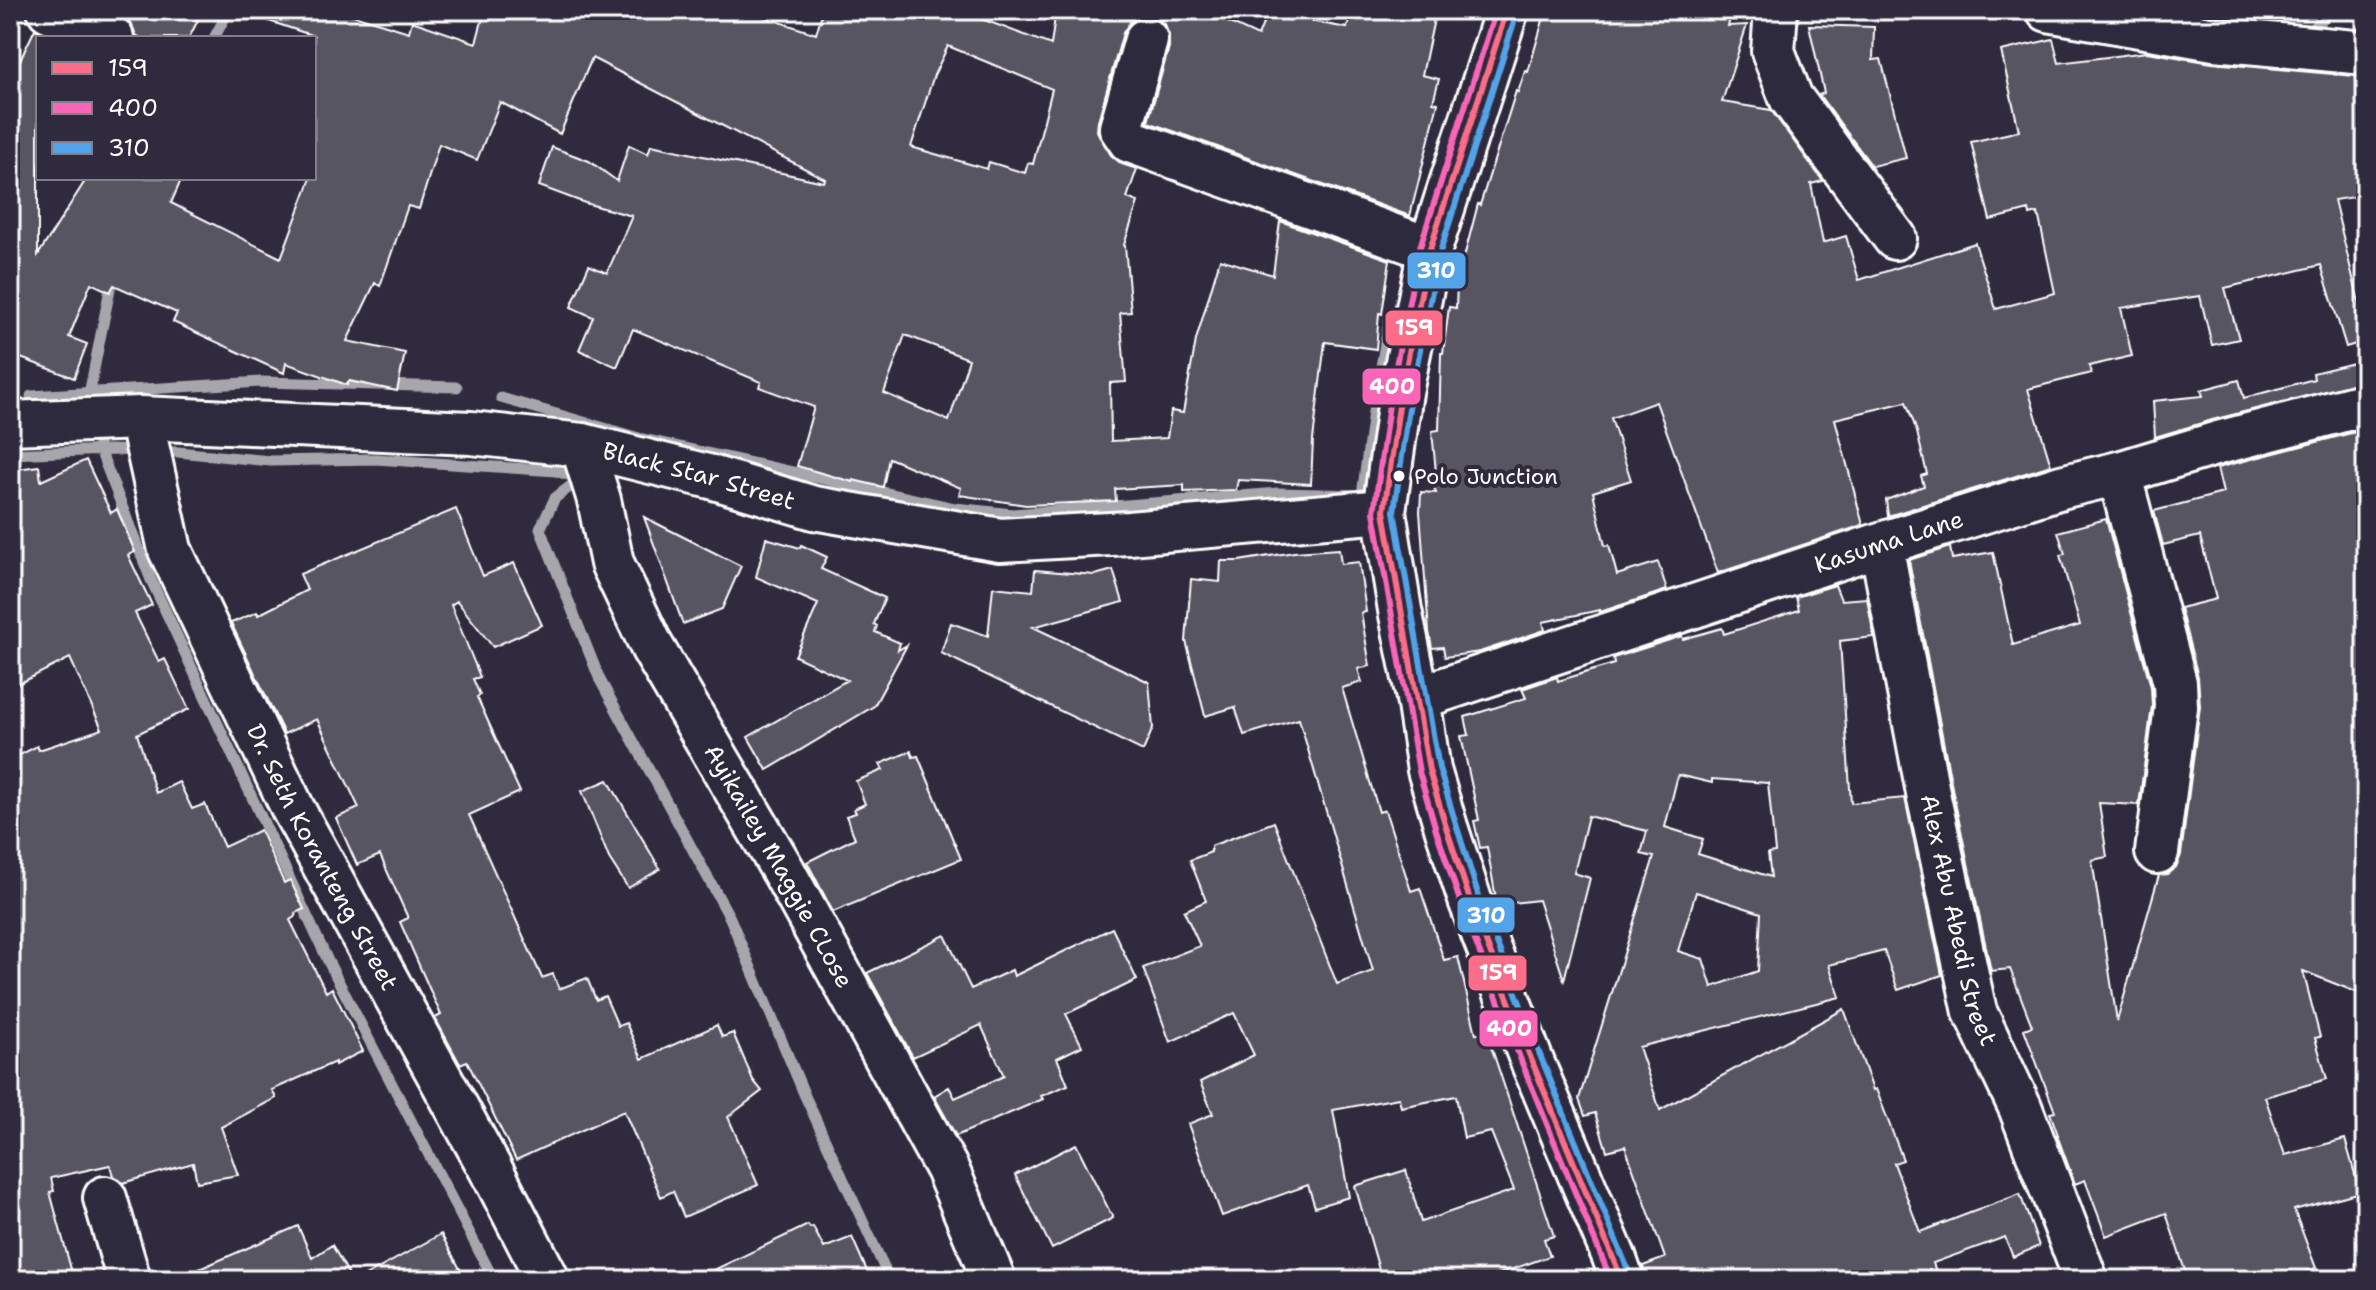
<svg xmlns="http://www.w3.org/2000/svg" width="2376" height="1290" viewBox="0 0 2376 1290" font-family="'Shantell Sans',sans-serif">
	<rect width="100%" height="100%" fill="#2f2a3d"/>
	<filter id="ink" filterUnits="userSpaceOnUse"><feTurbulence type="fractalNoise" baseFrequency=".0125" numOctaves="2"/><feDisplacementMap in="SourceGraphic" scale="16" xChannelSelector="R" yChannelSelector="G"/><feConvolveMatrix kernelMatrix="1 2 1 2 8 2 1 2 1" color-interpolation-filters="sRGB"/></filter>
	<g filter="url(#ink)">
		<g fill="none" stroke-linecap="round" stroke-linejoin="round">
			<path stroke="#a7a6ad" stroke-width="11" d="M 2303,37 L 2332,10
				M 214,38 L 229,10
				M 31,396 L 261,382 L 457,387
				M 501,398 L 639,438 L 955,508 L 1013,514 L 1278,493 L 1362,495 L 1373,412 L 1390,316
				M 88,399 L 112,279
				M 98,445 L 151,580 L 329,963 L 494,1280
				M 10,454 L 109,450 L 178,452 L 271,461 L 375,459 L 556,471 L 580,479
				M 580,479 L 555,498 L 540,529 L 600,680 L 730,918 L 805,1096 L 890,1280"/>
		</g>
		<path fill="#595564" stroke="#fff" stroke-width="2" fill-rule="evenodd" d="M 108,10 L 203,10 L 189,38 L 141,38 L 136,35 L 131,23 Z
			M 252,10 L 337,10 L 409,32 L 412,21 L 476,43 L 485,10 L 743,10 L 816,34 L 823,10 L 839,10 L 866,19 L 868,10 L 979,10 L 979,18 L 1051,45 L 1056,10 L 1202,10 L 1258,36 L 1268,11 L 1289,20 L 1291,14 L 1315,22 L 1347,28 L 1351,10 L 1436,10 L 1422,75 L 1439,79 L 1433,102 L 1438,103 L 1410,216 L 1148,122 L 1169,47 L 1169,35 L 1164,24 L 1153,17 L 1141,17 L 1130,22 L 1123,33 L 1098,121 L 1097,131 L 1111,155 L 1122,164 L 1137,169 L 1127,198 L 1138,202 L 1124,245 L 1125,246 L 1131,312 L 1120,313 L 1126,382 L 1110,383 L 1111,441 L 1167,438 L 1171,411 L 1183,413 L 1196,340 L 1220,259 L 1273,275 L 1280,221 L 1390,260 L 1382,314 L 1379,313 L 1376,349 L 1325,342 L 1313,440 L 1311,484 L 1238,480 L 1236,490 L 1184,492 L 1184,485 L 1115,489 L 1116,501 L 1026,505 L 959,495 L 961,488 L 889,458 L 883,487 L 853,480 L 853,482 L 797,466 L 814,407 L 759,387 L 761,382 L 633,329 L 617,367 L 579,350 L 593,317 L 571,307 L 589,265 L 607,273 L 632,216 L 585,203 L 539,186 L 552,147 L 589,161 L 617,181 L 629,145 L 648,154 L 651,145 L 824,182 L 825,179 L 592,58 L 560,134 L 500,102 L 477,160 L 439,144 L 419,209 L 408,206 L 380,286 L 375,283 L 347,341 L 405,353 L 397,391 L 349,381 L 347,385 L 286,363 L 284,373 L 173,322 L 177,313 L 114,285 L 110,292 L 91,283 L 69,337 L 87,344 L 74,378 L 10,354 L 10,81 L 35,29 L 38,31 L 38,255 L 87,178 L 182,178 L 171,203 L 281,258 L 311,178 L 314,178 L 314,36 L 251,15 ZM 948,46 L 1052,89 L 1033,164 L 1028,163 L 1025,173 L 989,162 L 987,169 L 911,147 L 934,75 ZM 905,335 L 969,359 L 949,421 L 884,393 Z
			M 1546,10 L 1732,10 L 1728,26 L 1747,25 L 1722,102 L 1771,110 L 1823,181 L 1811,184 L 1823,243 L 1846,236 L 1859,280 L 1975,243 L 1996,309 L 2055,293 L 2038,213 L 2030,215 L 2029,210 L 1990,220 L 1971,142 L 2019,131 L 2001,51 L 2053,39 L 2059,63 L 2147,52 L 2212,63 L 2366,77 L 2366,195 L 2334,200 L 2366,331 L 2366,341 L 2346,347 L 2321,265 L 2225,288 L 2239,339 L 2212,345 L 2200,296 L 2121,308 L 2132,356 L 2089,366 L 2091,373 L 2028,389 L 2051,465 L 1888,516 L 1886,500 L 1924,486 L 1921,476 L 1927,474 L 1917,432 L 1906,402 L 1835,419 L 1863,525 L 1718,573 L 1656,402 L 1611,418 L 1631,480 L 1593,492 L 1605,546 L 1609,545 L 1617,575 L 1658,562 L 1667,590 L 1600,612 L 1600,610 L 1543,622 L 1545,630 L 1480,652 L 1445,657 L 1443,647 L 1432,648 L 1429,632 L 1420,512 L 1421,492 L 1436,493 L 1428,471 L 1436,472 L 1432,431 L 1439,430 L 1441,353 L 1443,353 L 1449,307 L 1456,308 L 1457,284 L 1478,204 L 1480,205 L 1516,91 L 1518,92 L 1525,71 L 1528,72 Z
			M 1809,25 L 1874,27 L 1873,60 L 1881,59 L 1906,158 L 1872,166 L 1819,95 L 1824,93 Z
			M 2366,360 L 2366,381 L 2212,420 L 2155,437 L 2153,401 L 2203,396 L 2201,390 L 2239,380 L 2244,398 L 2314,379 L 2313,373 Z
			M 2359,431 L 2366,452 L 2366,996 L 2303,971 L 2320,1037 L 2315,1038 L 2327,1079 L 2265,1097 L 2285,1155 L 2345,1139 L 2360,1192 L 2294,1210 L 2316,1268 L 2283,1280 L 2188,1280 L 2166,1213 L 2106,1236 L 2085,1180 L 2075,1184 L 2057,1135 L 2058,1135 L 2050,1113 L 2055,1112 L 2024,1029 L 2032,1026 L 2010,969 L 1991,971 L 1953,793 L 1909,560 L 1950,547 L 1952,559 L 1993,552 L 2013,645 L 2080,625 L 2060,555 L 2065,554 L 2058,532 L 2106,519 L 2151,687 L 2152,706 L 2139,805 L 2099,803 L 2107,857 L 2092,860 L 2117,1021 L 2159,875 L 2167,874 L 2176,867 L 2181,855 L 2200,706 L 2198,677 L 2180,608 L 2216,599 L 2200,536 L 2163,545 L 2154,511 L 2223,493 L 2217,468 Z
			M 86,460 L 111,513 L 117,509 L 135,552 L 128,555 L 152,605 L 135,613 L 159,662 L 165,659 L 189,709 L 137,734 L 156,793 L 179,782 L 192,809 L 205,804 L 224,847 L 260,830 L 284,883 L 290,880 L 304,909 L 295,913 L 296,916 L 290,920 L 326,992 L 332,988 L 363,1051 L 335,1065 L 335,1062 L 272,1090 L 276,1098 L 221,1127 L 238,1175 L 197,1182 L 193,1163 L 123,1183 L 113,1176 L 110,1165 L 51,1178 L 54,1191 L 50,1192 L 74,1280 L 18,1280 L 10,1250 L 10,760 L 37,746 L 39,750 L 102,729 L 70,658 L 10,688 L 10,470 L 39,466 L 41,481 Z
			M 456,509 L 483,576 L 514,563 L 542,625 L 493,647 L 457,601 L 451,605 L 480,677 L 473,679 L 480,695 L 477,697 L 520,792 L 469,815 L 542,978 L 553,974 L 559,989 L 587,978 L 596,1000 L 605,996 L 618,1026 L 626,1023 L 642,1059 L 717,1025 L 722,1037 L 733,1033 L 753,1080 L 762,1091 L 728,1117 L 758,1185 L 684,1217 L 673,1191 L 661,1197 L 624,1111 L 516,1160 L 467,1061 L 460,1064 L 435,1018 L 441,1015 L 400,922 L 408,918 L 380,855 L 357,865 L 336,818 L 359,808 L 317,719 L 284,734 L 231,623 L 257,612 L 258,615 L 307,590 L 300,574 Z
			M 644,517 L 741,566 L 722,609 L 683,624 Z
			M 766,538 L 800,548 L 801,545 L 827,557 L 821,569 L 885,598 L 874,624 L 877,626 L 875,632 L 900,643 L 898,650 L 907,645 L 874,706 L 767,770 L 748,737 L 847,680 L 795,656 L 818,604 L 756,577 Z
			M 1339,549 L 1341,564 L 1359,562 L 1366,612 L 1361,613 L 1370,666 L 1358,669 L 1362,682 L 1342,688 L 1379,812 L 1385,810 L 1411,891 L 1420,888 L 1444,960 L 1458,957 L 1476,1034 L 1484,1031 L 1493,1052 L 1554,1236 L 1544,1239 L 1550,1256 L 1482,1280 L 1382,1280 L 1355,1186 L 1406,1170 L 1421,1222 L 1514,1190 L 1491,1132 L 1464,1138 L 1456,1096 L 1401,1107 L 1399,1098 L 1333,1110 L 1349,1197 L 1315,1207 L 1308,1185 L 1222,1216 L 1188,1124 L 1213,1114 L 1200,1082 L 1254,1055 L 1234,1013 L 1170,1042 L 1143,968 L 1200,946 L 1184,911 L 1206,901 L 1190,860 L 1211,852 L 1211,846 L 1274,822 L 1337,984 L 1373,971 L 1299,719 L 1244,735 L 1235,707 L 1205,716 L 1186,641 L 1191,579 L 1220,582 L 1221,561 L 1239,561 L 1294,552 Z
			M 1035,570 L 1095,575 L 1113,570 L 1123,602 L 1033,627 L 1149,682 L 1153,728 L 1143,751 L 941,653 L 951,623 L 988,636 L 993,587 L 1033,591 Z
			M 1835,585 L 1841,600 L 1867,598 L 1874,637 L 1840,641 L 1851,803 L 1905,798 L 1942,975 L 1898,990 L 1884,951 L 1829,965 L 1840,997 L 1639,1047 L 1660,1110 L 1844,1009 L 1873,1090 L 1876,1089 L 1903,1160 L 1894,1163 L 1920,1232 L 2020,1194 L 2039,1246 L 2013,1257 L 2005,1237 L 1933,1263 L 1939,1280 L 1645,1280 L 1643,1266 L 1665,1258 L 1625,1146 L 1607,1151 L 1595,1113 L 1585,1116 L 1579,1099 L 1654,857 L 1641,854 L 1647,831 L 1588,816 L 1574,873 L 1590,878 L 1564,980 L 1538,900 L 1497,905 L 1487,847 L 1480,848 L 1474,821 L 1479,820 L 1461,736 L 1469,735 L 1465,717 L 1526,698 L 1522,689 L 1557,677 L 1558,681 L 1614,664 L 1613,658 L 1682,636 L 1683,639 L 1722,628 L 1724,634 L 1799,610 L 1796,597 ZM 1678,775 L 1712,783 L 1712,779 L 1768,783 L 1775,852 L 1768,853 L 1771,877 L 1698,854 L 1703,839 L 1665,827 ZM 1696,892 L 1761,913 L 1758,971 L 1712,987 L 1703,959 L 1678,951 Z
			M 911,751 L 913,757 L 918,756 L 961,859 L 833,912 L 807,862 L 855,838 L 846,816 L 856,813 L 854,809 L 865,804 L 856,781 L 883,770 L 880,764 Z
			M 608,780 L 660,869 L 628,888 L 609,858 L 582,791 Z
			M 1112,928 L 1137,980 L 1066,1014 L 1082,1046 L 1057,1058 L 1068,1085 L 1041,1096 L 1043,1099 L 956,1136 L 934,1096 L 949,1087 L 955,1098 L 1004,1076 L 981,1025 L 913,1057 L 867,973 L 945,935 L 971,989 L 1012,970 L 1014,976 Z
			M 1076,1144 L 1113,1218 L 1052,1249 L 1015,1175 Z
			M 808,1225 L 810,1228 L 813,1227 L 824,1248 L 852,1237 L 871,1280 L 693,1280 Z
			M 298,1226 L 312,1258 L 332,1245 L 352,1280 L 174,1280 Z
			M 441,1234 L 466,1280 L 358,1280 Z"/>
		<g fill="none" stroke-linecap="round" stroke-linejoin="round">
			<g stroke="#fff" stroke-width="48">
				<g id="minor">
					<path d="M 49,10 L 112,38"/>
					<path d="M 1507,10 L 1430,249 L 1401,392 L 1384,511 L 1400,610 L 1418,698 L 1429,770 L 1446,827 L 1470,900 L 1531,1059 L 1614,1257 L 1622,1280"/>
					<path d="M 1776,10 L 1773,51 L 1791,98 L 1895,238"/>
					<path d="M 2048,10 L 2214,39 L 2366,53"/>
					<path d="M 1146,40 L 1121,128 L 1130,141 L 1430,249"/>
					<path id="s1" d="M 141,418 L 170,550 L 293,809 L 497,1181 L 548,1280"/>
					<path id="s2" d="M 10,423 L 141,418 L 471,433 L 582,445 L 711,477 L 814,508 L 1000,540 L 1129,533 L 1384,511"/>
					<path id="s3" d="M 582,445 L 599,500 L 612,563 L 652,647 L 784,872 L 947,1169 L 994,1280"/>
					<path d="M 2119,473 L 2175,683 L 2176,707 L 2157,852"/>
					<path id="s4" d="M 1881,544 L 1929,798 L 1975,1012 L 2020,1107 L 2086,1280"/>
					<path id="s5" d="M 1418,698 L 1881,544 L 2061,487 L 2119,473 L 2218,443 L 2366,404"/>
					<path d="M 105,1198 L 129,1280"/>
				</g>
			</g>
			<use href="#minor" stroke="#2f2a3d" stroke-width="42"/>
			<g stroke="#2f2a3d" stroke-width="12">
				<path id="bus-1" d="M 1507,10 L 1430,249 L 1401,392 L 1384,511 L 1429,770 L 1446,827 L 1470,900 L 1531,1059 L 1622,1280"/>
			</g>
			<g stroke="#2f2a3d" stroke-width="12">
				<path id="bus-2" d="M 1496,10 L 1420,247 L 1391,390 L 1374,512 L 1419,772 L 1436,830 L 1461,904 L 1522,1063 L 1611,1280"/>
			</g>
			<g stroke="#2f2a3d" stroke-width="12">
				<path id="bus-3" d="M 1517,13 L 1440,252 L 1411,394 L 1394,511 L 1439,768 L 1456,824 L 1479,897 L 1540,1055 L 1631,1277"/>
			</g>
			<use href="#bus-1" stroke="#fb6d88" stroke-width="6"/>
			<use href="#bus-2" stroke="#fa66b7" stroke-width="6"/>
			<use href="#bus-3" stroke="#53a3e8" stroke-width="6"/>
		</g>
	</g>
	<circle fill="#fff" stroke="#2f2a3d" stroke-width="3" cx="1399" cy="476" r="7"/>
	<g text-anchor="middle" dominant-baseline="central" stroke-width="8" stroke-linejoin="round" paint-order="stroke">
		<g font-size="22" fill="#fff" stroke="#2f2a3d" text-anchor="start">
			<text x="1414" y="476">Polo Junction</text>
		</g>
		<g font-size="24" fill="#fff" stroke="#2f2a3d">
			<text stroke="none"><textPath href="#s2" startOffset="694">Black Star Street</textPath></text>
			<text stroke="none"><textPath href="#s5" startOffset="496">Kasuma Lane</textPath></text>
			<text stroke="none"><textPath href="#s1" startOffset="478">Dr. Seth Koranteng Street</textPath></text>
			<text stroke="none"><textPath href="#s3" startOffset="468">Ayikailey Maggie CLose</textPath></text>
			<text stroke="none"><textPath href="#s4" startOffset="384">Alex Abu Abedi Street</textPath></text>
		</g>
	</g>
	<g stroke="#2f2a3d" stroke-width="3">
		<rect x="1406" y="251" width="61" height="39" rx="8" fill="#53a3e8"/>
		<rect x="1384" y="309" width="60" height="38" rx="8" fill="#fb6d88"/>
		<rect x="1361" y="367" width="61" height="39" rx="8" fill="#fa66b7"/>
		<rect x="1456" y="896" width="60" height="38" rx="8" fill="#53a3e8"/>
		<rect x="1467" y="954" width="61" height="38" rx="8" fill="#fb6d88"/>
		<rect x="1478" y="1009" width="61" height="39" rx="8" fill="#fa66b7"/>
	</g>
	<g font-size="22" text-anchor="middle" font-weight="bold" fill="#fff">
		<text x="1436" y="278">310</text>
		<text x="1414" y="335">159</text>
		<text x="1392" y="394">400</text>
		<text x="1486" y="923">310</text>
		<text x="1498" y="980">159</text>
		<text x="1509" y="1036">400</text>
	</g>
	<rect width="2376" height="1290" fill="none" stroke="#2f2a3d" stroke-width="40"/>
	<rect x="20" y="20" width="2336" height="1250" fill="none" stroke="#fff" stroke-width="3" filter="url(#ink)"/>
	<rect x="36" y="36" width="280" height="144" fill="#2f2a3d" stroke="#827f8b" stroke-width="2"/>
	<rect x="52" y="62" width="40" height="12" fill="#fb6d88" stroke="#827f8b" stroke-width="2"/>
	<text x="108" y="76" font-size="24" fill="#ffffff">159</text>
	<rect x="52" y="102" width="40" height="12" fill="#fa66b7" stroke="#827f8b" stroke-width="2"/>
	<text x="108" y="116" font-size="24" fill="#ffffff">400</text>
	<rect x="52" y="142" width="40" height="12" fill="#53a3e8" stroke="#827f8b" stroke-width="2"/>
	<text x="108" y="156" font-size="24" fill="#ffffff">310</text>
</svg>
